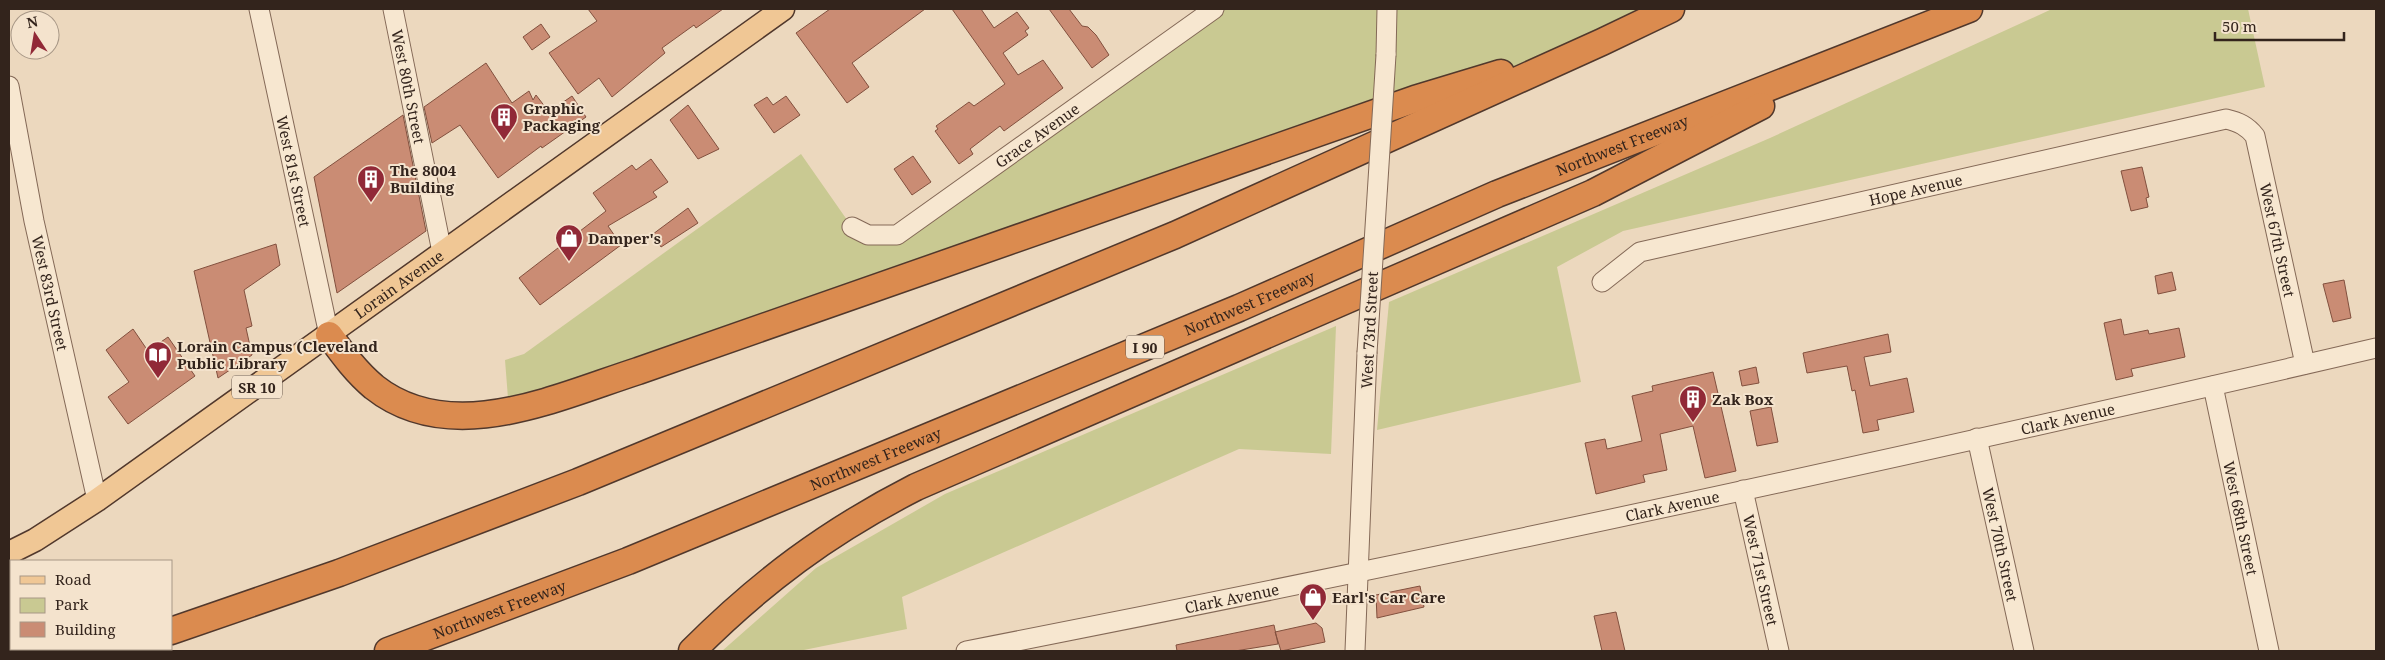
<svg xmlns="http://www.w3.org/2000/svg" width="2385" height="660" viewBox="0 0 2385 660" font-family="'Noto Serif',serif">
	<rect width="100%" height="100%" fill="#ecd8be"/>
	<path fill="#c9c992" d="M 1214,9 L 1671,9 L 1602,42 L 509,411 L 505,360 L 524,354 L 801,154 L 852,227 L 897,235 Z
		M 2052,9 L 2248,9 L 2265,87 L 1623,231 L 1557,267 L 1581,382 L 1377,430 L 1389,302 L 1770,138 Z
		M 1336,326 L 1331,454 L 1239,449 L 902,597 L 907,629 L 799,651 L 722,651 L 816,568 L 945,494 Z"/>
	<path fill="#ca8c74" stroke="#82503e" d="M 588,9 L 723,9 L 696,28 L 694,25 L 662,48 L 665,53 L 612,97 L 599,78 L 578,94 L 549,53 L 597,21 Z
		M 830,9 L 925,9 L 852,63 L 869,87 L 847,103 L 796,33 Z
		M 952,9 L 981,9 L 994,28 L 1017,12 L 1029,28 L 1025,31 L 1028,35 L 1003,53 L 1018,75 L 1043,60 L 1063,88 L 1004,131 L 1000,126 L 970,149 L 973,154 L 959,164 L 935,131 L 938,129 L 936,126 L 969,102 L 974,106 L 1005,84 Z
		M 1049,9 L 1069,9 L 1082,26 L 1088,27 L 1096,35 L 1109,55 L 1092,68 Z
		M 541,24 L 550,37 L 532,50 L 523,37 Z
		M 486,63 L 512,103 L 529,91 L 533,100 L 536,95 L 549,112 L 572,96 L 586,117 L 542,148 L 541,146 L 498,178 L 460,125 L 432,143 L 424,107 Z
		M 786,96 L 800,115 L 774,133 L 754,105 L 767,97 L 773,105 Z
		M 688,105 L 719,149 L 698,159 L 670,120 Z
		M 403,115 L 426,231 L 337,293 L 314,177 Z
		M 913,156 L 931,182 L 912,195 L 894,169 Z
		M 651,159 L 668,182 L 653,192 L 657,197 L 608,226 L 621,245 L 540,305 L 519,278 L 606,211 L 593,193 L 632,165 L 636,170 Z
		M 2142,167 L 2149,197 L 2146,198 L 2148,207 L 2131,211 L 2121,171 Z
		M 688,208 L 698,223 L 661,247 L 653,234 Z
		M 276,244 L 280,265 L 244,290 L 252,326 L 246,328 L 252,355 L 218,378 L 194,271 Z
		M 2172,272 L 2176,290 L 2158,294 L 2155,276 Z
		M 2344,280 L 2351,318 L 2333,322 L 2323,284 Z
		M 2121,319 L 2124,335 L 2148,330 L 2149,334 L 2179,328 L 2185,357 L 2131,369 L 2133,376 L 2116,380 L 2104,323 Z
		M 133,329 L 148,351 L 168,337 L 195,376 L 128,424 L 108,397 L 129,382 L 106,350 Z
		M 1888,334 L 1891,352 L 1864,357 L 1870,386 L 1907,378 L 1914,412 L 1877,420 L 1879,430 L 1863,433 L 1855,390 L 1852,391 L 1847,366 L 1807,373 L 1803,353 Z
		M 1756,367 L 1759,383 L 1742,386 L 1739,371 Z
		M 1713,372 L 1736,471 L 1705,478 L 1693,426 L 1660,434 L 1667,470 L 1643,475 L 1645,482 L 1596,494 L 1585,443 L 1605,439 L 1607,449 L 1642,441 L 1632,396 L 1653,391 L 1652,386 Z
		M 1771,407 L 1778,442 L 1757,446 L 1750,411 Z
		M 1420,586 L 1424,607 L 1377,618 L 1376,595 Z
		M 1616,612 L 1625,651 L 1602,651 L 1594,616 Z
		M 1316,623 L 1322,628 L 1325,642 L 1281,651 L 1275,632 Z
		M 1274,625 L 1278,644 L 1235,651 L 1177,651 L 1176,645 Z"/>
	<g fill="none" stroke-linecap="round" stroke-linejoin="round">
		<g stroke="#846957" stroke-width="21">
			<g id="minor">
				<path id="s1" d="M 259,9 L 329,335"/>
				<path id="s2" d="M 393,9 L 442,252"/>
				<path d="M 1386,55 L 1387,9"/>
				<path id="s3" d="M 9,86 L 34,221 L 97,500"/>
				<path id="s4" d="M 852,227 L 868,235 L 897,235 L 1214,9"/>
				<path id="s5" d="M 1602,282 L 1640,252 L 2226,119 C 2239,122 2247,126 2255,136 L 2305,364"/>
				<path id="s6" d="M 2213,386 L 2269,651"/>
				<path id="s7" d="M 1977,438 L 2024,651"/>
				<path id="s8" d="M 1743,490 L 1779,651"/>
				<path id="s9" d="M 966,651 C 1438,559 1908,457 2376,348"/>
				<path d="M 1355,651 L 1367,353"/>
			</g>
		</g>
		<g stroke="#51382c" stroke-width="25">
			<g id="major">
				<path id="s10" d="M 9,553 L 35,540 L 97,500 L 783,9"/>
			</g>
		</g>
		<g stroke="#51382c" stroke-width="29">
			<g id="highway">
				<path d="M 329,335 C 343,354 356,372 374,387 C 451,448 557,397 638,371 L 1415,99 L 1501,73"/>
				<path d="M 171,631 L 339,573 L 578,482 L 1175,235 L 1602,42 L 1671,9"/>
				<path d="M 111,651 L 119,649"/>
				<path id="s11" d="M 388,651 L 628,561 L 1239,308 L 1497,194 L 1969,9"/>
				<path d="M 692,651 C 761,582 828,532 916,487 L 1593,193 L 1761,106"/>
			</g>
		</g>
		<use href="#minor" stroke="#f7e7d0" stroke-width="19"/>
		<use href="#major" stroke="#f0c795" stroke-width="22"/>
		<use href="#highway" stroke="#db8b4f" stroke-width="26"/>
		<g stroke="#846957" stroke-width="21" stroke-linecap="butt">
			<path id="minor-bridge" d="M 1367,353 L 1386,55"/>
		</g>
		<use href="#minor-bridge" stroke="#f7e7d0" stroke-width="19"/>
	</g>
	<defs>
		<g id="building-pin" transform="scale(1.4375)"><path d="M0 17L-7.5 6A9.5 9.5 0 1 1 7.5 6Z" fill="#912937" stroke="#f4e3cd"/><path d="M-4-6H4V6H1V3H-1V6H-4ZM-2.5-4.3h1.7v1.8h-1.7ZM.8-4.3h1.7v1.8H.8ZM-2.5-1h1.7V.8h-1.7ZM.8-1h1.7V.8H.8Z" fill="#fff"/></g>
		<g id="shop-pin" transform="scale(1.4375)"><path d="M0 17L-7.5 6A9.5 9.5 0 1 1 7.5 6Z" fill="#912937" stroke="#f4e3cd"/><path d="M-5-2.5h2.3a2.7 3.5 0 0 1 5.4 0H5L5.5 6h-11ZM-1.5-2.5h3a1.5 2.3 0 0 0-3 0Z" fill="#fff"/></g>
		<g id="library-pin" transform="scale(1.4375)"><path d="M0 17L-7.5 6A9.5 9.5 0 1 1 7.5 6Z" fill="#912937" stroke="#f4e3cd"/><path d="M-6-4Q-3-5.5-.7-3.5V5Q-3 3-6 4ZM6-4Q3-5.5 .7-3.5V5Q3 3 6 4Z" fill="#fff"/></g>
	</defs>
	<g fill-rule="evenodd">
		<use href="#building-pin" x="504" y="117"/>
		<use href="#building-pin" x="371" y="179"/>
		<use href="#shop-pin" x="569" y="238"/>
		<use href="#library-pin" x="158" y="355"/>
		<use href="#building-pin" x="1693" y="399"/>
		<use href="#shop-pin" x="1313" y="597"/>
	</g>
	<g text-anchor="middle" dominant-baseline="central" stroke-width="4" stroke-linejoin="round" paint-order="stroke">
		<g fill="#f4e3cd" stroke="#6d5d51" stroke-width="1">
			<rect x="1126" y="335.5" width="38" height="23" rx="4"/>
			<rect x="232" y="375.5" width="50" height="23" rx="4"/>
		</g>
		<g font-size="14" font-weight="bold" fill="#33241c">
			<text x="1145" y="347">I 90</text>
			<text x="257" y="387">SR 10</text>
		</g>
		<g font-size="15" fill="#33241c" stroke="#f4e3cd">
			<text stroke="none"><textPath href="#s2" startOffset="79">West 80th Street</textPath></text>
			<text stroke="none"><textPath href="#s4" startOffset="219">Grace Avenue</textPath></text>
			<text stroke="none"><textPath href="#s11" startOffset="1334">Northwest Freeway</textPath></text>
			<text stroke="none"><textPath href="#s1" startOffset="166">West 81st Street</textPath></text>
			<text stroke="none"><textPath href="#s5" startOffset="331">Hope Avenue</textPath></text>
			<text stroke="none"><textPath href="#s5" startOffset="790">West 67th Street</textPath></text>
			<text stroke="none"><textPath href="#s10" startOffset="474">Lorain Avenue</textPath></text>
			<text stroke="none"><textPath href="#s3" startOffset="211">West 83rd Street</textPath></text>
			<text stroke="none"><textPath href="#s11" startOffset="929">Northwest Freeway</textPath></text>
			<text transform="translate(1369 330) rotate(-87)">West 73rd Street</text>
			<text stroke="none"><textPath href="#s9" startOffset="1126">Clark Avenue</textPath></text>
			<text stroke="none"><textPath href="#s11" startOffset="524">Northwest Freeway</textPath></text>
			<text stroke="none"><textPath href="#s9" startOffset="721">Clark Avenue</textPath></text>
			<text stroke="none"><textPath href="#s6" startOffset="135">West 68th Street</textPath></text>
			<text stroke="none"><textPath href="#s7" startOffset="109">West 70th Street</textPath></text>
			<text stroke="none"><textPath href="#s8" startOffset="82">West 71st Street</textPath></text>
			<text stroke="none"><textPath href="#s9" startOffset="271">Clark Avenue</textPath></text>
			<text stroke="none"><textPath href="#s11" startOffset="119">Northwest Freeway</textPath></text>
		</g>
		<g font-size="15" font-weight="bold" fill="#33241c" stroke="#f4e3cd" text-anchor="start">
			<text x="523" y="108">Graphic<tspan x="523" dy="17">Packaging</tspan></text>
			<text x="390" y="170">The 8004<tspan x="390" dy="17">Building</tspan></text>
			<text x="588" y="238">Damper's</text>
			<text x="177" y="346">Lorain Campus (Cleveland<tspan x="177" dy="17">Public Library</tspan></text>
			<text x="1712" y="399">Zak Box</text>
			<text x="1332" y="597">Earl's Car Care</text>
		</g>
	</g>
	<rect width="2385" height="660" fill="none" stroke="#33241c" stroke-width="20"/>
	<rect x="10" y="560" width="162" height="90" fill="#f4e3cd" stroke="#a79786"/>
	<rect x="20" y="576" width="25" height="8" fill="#f0c795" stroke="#a79786"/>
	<text x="55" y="585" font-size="15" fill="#33241c">Road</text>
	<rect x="20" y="598" width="25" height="15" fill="#c9c992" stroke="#a79786"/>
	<text x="55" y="610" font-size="15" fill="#33241c">Park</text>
	<rect x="20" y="622" width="25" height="15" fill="#ca8c74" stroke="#a79786"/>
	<text x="55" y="635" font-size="15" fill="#33241c">Building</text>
	<g transform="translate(35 35) rotate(348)"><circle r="24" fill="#f4e3cd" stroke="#a79786"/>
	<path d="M0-4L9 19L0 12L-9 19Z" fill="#912937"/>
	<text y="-8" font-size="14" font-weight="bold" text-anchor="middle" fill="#33241c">N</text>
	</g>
	<path d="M2215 32v8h129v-8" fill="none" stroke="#33241c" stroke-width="2.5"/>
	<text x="2222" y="32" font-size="15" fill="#33241c" stroke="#f4e3cd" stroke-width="4" paint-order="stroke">50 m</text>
</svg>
